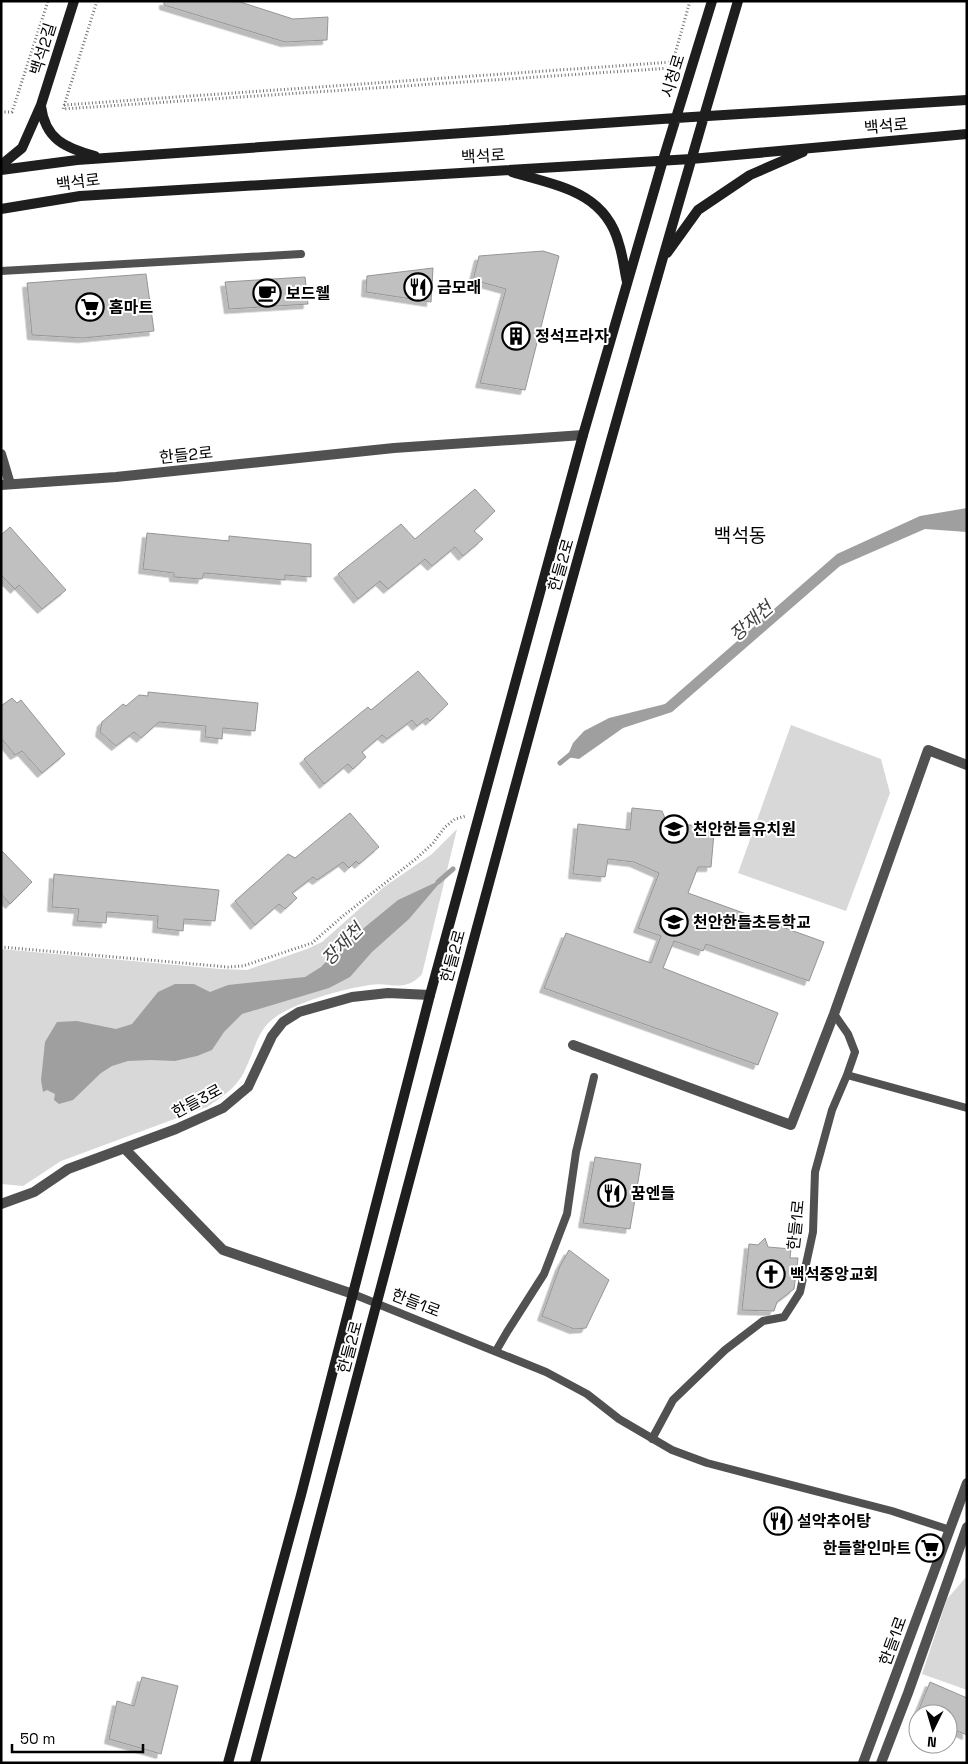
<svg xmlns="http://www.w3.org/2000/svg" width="968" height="1764" viewBox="0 0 968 1764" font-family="'Space Grotesk','Noto Sans KR',sans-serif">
	<defs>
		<filter id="shadow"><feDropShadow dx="-4.5" dy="4.5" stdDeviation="0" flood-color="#0004"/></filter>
	</defs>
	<rect width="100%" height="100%" fill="#fff"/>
	<path fill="#d8d8d8" d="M 791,725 L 881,759 L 890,793 L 846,911 L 738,873 Z
		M 457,829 L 422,974 C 404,994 391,981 369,985 C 345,989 319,996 296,1006 C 254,1024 261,1039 243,1074 C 235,1089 220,1098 207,1107 L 61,1161 L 23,1186 L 1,1184 L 1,949 L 220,969 L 247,970 L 307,949 L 322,942 L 384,887 L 432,854 Z
		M 967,1576 L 967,1690 L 922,1674 L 947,1599 Z"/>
	<path fill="#9f9f9f" d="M 967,508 L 967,532 L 925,529 L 840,566 L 672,712 L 623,728 L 579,759 L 567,757 L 573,743 L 584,731 L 609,718 L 665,704 L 837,554 L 920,516 Z
		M 443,879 L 409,919 L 372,952 L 350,977 L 329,988 L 242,1014 L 224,1032 L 212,1050 L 197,1056 L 175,1061 L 151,1060 L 128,1061 L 112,1066 L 101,1073 L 73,1100 L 59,1104 L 54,1100 L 55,1094 L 47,1090 L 43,1092 L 41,1080 L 45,1042 L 57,1022 L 77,1021 L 116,1029 L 132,1024 L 158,992 L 175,984 L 194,984 L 210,992 L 228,985 L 305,977 L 321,967 L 337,950 L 398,900 Z"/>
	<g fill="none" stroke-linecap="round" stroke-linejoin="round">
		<path stroke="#9f9f9f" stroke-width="5" d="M 560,763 L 571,754
			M 438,882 L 453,869"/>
	</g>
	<path fill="#c0c0c0" stroke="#959595" filter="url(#shadow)" d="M 164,1 L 237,1 L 293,19 L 328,17 L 327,40 L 285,42 L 164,5 Z
		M 543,251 L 559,256 L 525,390 L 480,383 L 506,289 L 473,280 L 479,256 Z
		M 433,268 L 431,302 L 366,292 L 367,276 Z
		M 146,274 L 154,331 L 83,338 L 32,335 L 27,283 Z
		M 305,277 L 308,304 L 229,309 L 225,282 Z
		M 475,489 L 495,511 L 474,531 L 483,539 L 463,556 L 455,547 L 432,566 L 425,559 L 388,589 L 380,581 L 358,599 L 338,574 L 401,524 L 415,539 Z
		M 10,527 L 66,590 L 42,609 L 19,585 L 15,589 L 1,575 L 1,535 Z
		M 147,533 L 229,541 L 229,536 L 311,544 L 311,577 L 285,575 L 285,580 L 204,573 L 202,579 L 174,577 L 174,573 L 143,569 Z
		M 418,671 L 448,704 L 430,721 L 427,718 L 417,726 L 412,720 L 387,739 L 382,735 L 362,752 L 366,757 L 353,769 L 348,764 L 324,784 L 304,759 L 368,707 L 371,710 Z
		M 148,692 L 258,703 L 255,731 L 223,728 L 222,739 L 205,737 L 206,726 L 159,722 L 141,738 L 134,732 L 116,746 L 100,732 L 102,722 L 123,704 L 126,706 L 139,695 L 148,696 Z
		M 12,698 L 17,703 L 21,700 L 65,754 L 42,773 L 22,751 L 15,755 L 1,738 L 1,706 Z
		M 632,808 L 662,811 L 667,823 L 712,827 L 714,833 L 711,867 L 698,867 L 688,893 L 824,942 L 809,981 L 706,944 L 703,951 L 674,941 L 663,968 L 778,1013 L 758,1065 L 544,988 L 566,933 L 651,963 L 661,936 L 638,928 L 659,873 L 634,862 L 608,859 L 605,877 L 573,874 L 578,824 L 630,830 Z
		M 350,813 L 379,847 L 359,864 L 356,861 L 349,868 L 343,862 L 317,880 L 313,877 L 292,893 L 297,898 L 285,909 L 279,904 L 255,925 L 235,901 L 288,854 L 295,858 Z
		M 1,850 L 32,882 L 10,904 L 1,894 Z
		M 54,874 L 219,890 L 215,921 L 184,919 L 183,931 L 157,928 L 158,916 L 107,912 L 106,923 L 77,921 L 79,909 L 52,907 Z
		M 595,1157 L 641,1164 L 630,1229 L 583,1223 Z
		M 765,1238 L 768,1247 L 791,1249 L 790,1258 L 798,1258 L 794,1289 L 777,1302 L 774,1311 L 742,1310 L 749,1244 L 758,1245 Z
		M 569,1250 L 609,1280 L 586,1328 L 574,1329 L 542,1316 L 560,1266 Z
		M 142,1677 L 178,1686 L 161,1754 L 109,1739 L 117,1701 L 134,1706 Z
		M 930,1682 L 967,1698 L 967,1735 L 948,1727 L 948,1714 L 917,1714 Z"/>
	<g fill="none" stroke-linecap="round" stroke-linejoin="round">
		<path stroke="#737373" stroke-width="3" stroke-dasharray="1 2.5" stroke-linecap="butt" d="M 97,1 L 63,109 L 671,68 L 690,1
			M 64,105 L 672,62
			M 1,112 L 12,112 L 48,1
			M 1,947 L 228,967 L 243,966 L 312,943 L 343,916 L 417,858 L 433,843 L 445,827 L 455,819 L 466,816"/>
		<path stroke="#515151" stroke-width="8" d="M 1,271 L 301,254
			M 834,1014 L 848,1034 L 855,1052 L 847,1075
			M 353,1294 L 546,1372 L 587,1394 L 619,1419 L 672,1450 L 707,1463 L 892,1511 L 950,1530
			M 496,1351 L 507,1332 L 544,1274 L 567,1214 L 576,1152 L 594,1077
			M 652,1439 L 673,1400 L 725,1350 L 763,1321 L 784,1317 L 800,1292 L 813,1232 L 815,1172 L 832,1110 L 847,1075 L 967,1108"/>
		<path stroke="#515151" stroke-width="10" d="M 1,454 L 10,484
			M 1,485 L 116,477 L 394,448 L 583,435
			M 573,1045 L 791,1125 L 834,1014 L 928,750 L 967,765
			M 125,1149 L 223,1250 L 353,1294
			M 1,1204 L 34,1192 L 68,1169 L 176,1129 L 223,1108 L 248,1087 L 272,1036 L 283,1022 L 299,1012 L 352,997 L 388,993 L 430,995
			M 863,1763 L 967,1483
			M 881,1763 L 908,1693 L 967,1527"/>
		<path stroke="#1e1e1e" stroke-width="10" d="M 41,106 C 45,139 65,148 95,156
			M 1,165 L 22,148 L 41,105 L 74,1
			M 1,170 L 77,160 L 676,118 L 967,100
			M 512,172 C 557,186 605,191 619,244 C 623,256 624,269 627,282
			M 1,209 L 80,196 L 691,159 L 967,134
			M 667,253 L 698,210 L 750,175 L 803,152
			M 228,1763 L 301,1495 L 430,995 L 583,435 L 663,160 L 712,1
			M 255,1763 C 411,1174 564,585 738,1"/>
	</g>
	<defs>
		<g id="restaurant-ring" transform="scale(1.4375)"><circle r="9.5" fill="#fff" stroke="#000" stroke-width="1.5"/><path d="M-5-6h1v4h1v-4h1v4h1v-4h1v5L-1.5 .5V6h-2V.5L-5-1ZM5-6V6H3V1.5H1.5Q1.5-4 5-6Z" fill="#000"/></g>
		<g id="cafe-ring" transform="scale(1.4375)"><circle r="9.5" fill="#fff" stroke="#000" stroke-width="1.5"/><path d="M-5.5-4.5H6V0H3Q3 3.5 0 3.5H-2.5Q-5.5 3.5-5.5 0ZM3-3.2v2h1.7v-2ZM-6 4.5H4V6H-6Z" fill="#000"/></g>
		<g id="supermarket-ring" transform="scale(1.4375)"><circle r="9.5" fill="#fff" stroke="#000" stroke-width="1.5"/><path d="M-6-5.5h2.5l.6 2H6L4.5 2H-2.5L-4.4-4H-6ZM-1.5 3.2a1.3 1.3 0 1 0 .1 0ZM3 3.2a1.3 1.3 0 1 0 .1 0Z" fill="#000"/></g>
		<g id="building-ring" transform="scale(1.4375)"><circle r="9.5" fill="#fff" stroke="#000" stroke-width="1.5"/><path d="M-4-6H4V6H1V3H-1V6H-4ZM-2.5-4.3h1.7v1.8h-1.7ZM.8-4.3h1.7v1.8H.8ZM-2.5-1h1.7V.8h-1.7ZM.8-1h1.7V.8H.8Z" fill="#000"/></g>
		<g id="school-ring" transform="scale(1.4375)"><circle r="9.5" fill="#fff" stroke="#000" stroke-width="1.5"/><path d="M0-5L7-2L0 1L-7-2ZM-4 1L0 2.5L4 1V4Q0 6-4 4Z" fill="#000"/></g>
		<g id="church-ring" transform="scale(1.4375)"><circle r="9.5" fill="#fff" stroke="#000" stroke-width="1.5"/><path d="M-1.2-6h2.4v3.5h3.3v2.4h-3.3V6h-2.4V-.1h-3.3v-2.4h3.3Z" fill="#000"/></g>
	</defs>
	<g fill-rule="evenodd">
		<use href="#restaurant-ring" x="418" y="287"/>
		<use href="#cafe-ring" x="267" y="293"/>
		<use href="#supermarket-ring" x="90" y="307"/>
		<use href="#building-ring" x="516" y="336"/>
		<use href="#school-ring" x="674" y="829"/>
		<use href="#school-ring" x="674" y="922"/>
		<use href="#restaurant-ring" x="612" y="1193"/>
		<use href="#church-ring" x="771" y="1274"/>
		<use href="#restaurant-ring" x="778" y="1521"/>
		<use href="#supermarket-ring" x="930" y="1548"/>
	</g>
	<g text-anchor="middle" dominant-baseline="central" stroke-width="4" stroke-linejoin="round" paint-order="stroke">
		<g font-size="16" fill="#000" stroke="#fff">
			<text transform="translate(43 49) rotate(-73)">백석2길</text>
			<text transform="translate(673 76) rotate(-73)">시청로</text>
			<text transform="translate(886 126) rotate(-5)">백석로</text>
			<text transform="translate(483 156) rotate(-3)">백석로</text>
			<text transform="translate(78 182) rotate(-7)">백석로</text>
			<text transform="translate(186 455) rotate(-6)">한들2로</text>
			<text transform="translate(561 565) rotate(-74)">한들2로</text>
			<text transform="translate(453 956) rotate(-75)">한들2로</text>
			<text transform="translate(197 1101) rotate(-28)">한들3로</text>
			<text transform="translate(796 1225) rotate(-84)">한들1로</text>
			<text transform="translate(416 1303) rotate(21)">한들1로</text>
			<text transform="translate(350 1347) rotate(-75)">한들2로</text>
			<text transform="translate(893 1641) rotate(-70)">한들1로</text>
		</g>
		<g font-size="16" font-weight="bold" fill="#000" stroke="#fff" text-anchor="start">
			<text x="437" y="287">금모래</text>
			<text x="286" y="293">보드웰</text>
			<text x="109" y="307">홈마트</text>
			<text x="535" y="336">정석프라자</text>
			<text x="693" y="829">천안한들유치원</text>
			<text x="693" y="922">천안한들초등학교</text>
			<text x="631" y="1193">꿈엔들</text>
			<text x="790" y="1274">백석중앙교회</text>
			<text x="797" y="1521">설악추어탕</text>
			<text x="911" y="1548" text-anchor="end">한들할인마트</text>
		</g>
		<g font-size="18" font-style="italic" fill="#404040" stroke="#fff">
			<text transform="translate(751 621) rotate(-41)">장재천</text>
			<text transform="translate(342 944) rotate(-46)">장재천</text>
		</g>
		<g font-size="19" fill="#000" stroke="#fff">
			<text x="740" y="535">백석동</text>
		</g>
	</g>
	<rect width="968" height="1764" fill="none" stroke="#000000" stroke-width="5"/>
	<g transform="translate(933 1729) rotate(185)"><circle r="24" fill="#ffffff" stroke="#999999"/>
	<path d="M0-4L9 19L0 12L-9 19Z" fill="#000000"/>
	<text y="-8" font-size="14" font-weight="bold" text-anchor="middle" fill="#000000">N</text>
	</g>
	<path d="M12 1744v8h131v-8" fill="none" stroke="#000000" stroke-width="2.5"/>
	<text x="20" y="1744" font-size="15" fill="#000000" stroke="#ffffff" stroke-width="4" paint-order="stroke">50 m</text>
</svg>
